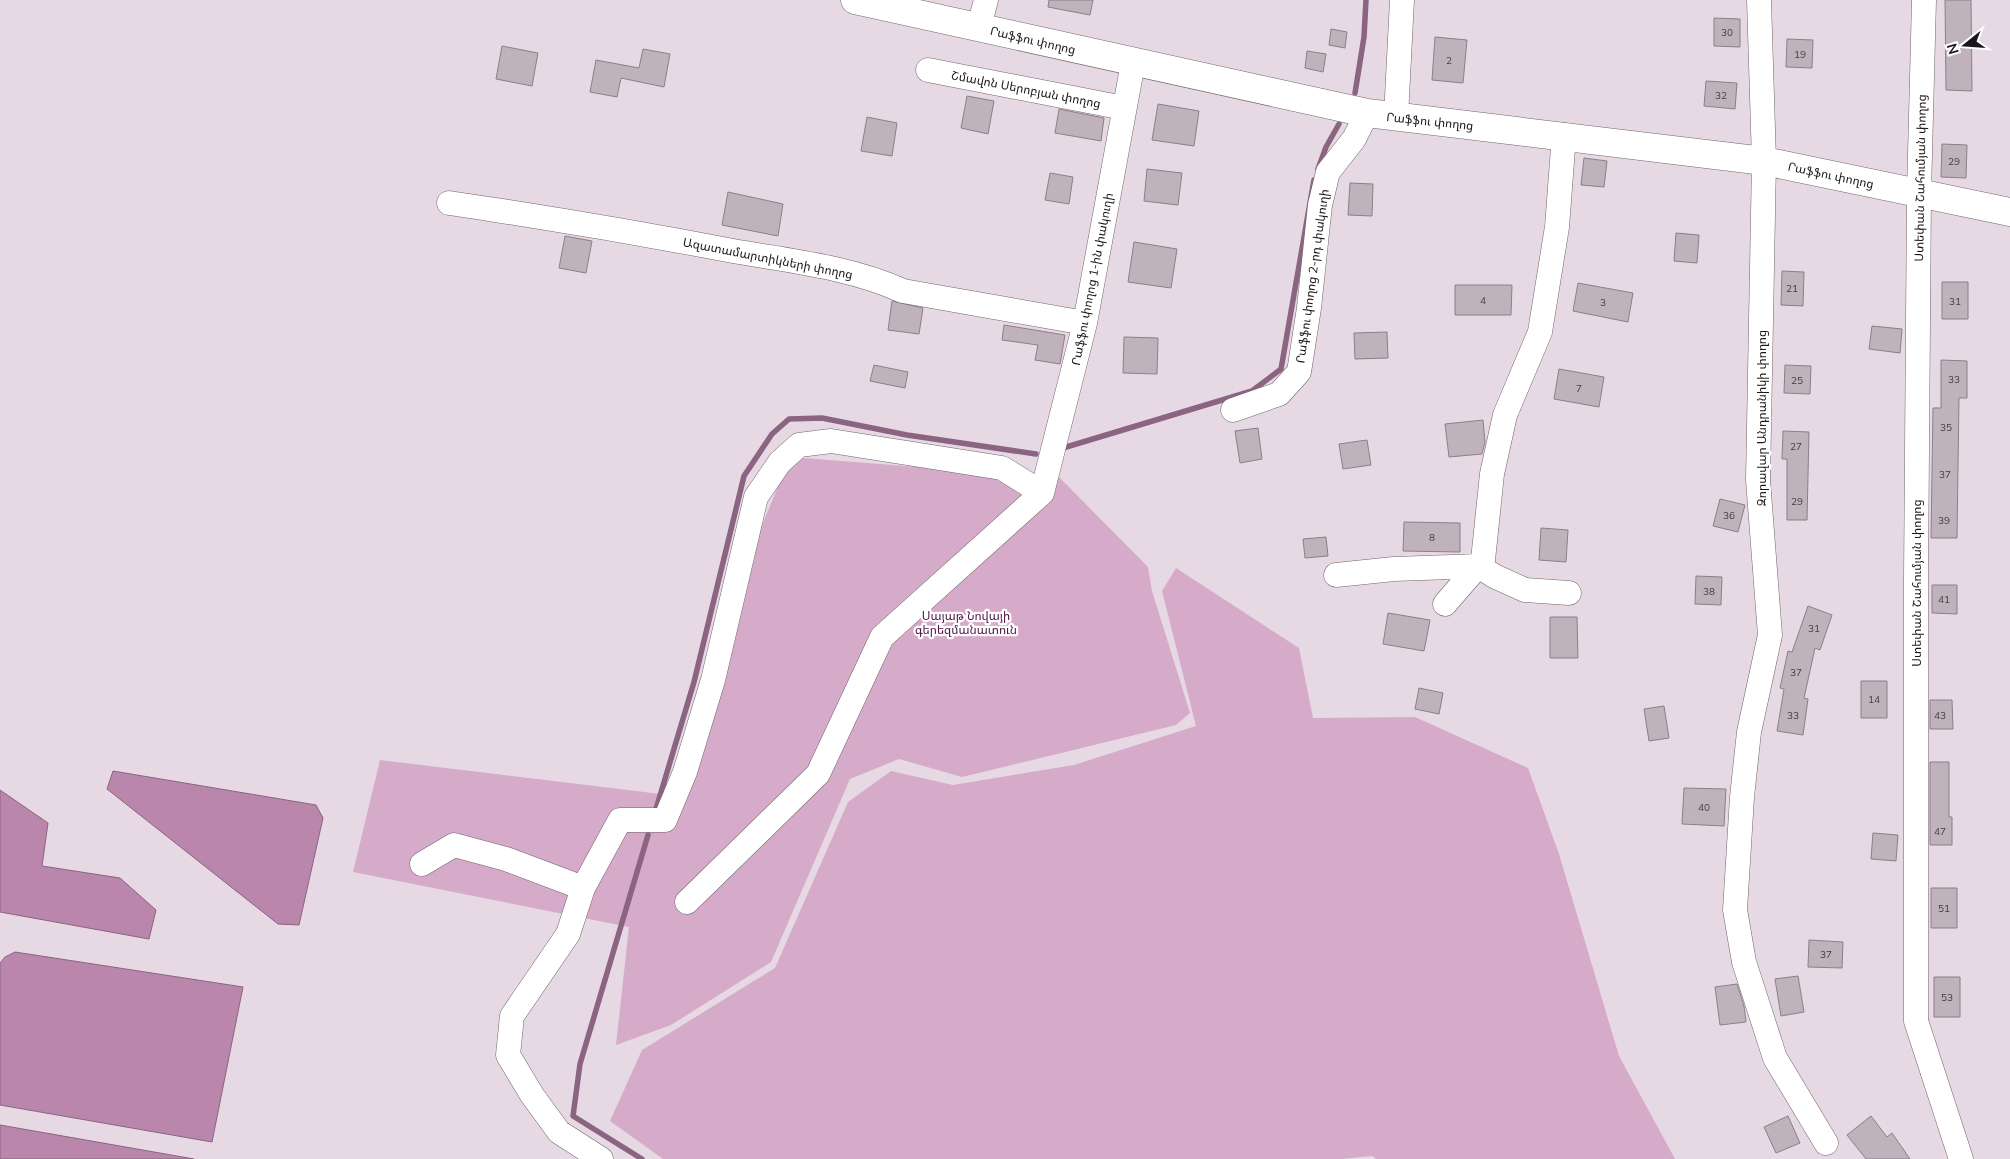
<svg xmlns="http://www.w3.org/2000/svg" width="2010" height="1159" viewBox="0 0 2010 1159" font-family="Mulish,'Noto Sans Armenian',sans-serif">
	<rect width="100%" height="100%" fill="#e7d9e3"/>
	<path fill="#d6aac9" d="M 790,457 L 1060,478 L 1148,567 L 1152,591 L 1190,713 L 1176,725 L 962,777 L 899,759 L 850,779 L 771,962 L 671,1025 L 616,1045 L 629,927 L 353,872 L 380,760 L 669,795 L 754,545 Z
		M 1176,568 L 1299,648 L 1313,718 L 1415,717 L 1528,768 L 1559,854 L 1619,1056 L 1675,1159 L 1376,1159 L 1372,1156 L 1342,1159 L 663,1159 L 610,1121 L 642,1050 L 775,968 L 848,802 L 891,771 L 953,785 L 1074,765 L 1196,726 L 1162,591 Z"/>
	<path fill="#ba86ac" stroke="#8a6480" d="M 113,771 L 316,805 L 323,818 L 299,925 L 278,924 L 107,789 Z
		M 0,790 L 48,823 L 42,866 L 120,878 L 156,910 L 149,939 L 0,912 Z
		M 15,952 L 243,987 L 212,1142 L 0,1105 L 0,963 L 5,957 Z
		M 0,1125 L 194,1159 L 0,1159 Z"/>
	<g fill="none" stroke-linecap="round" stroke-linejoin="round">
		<path stroke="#8a6480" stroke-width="5.5" d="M 1355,93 L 1364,37 L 1366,0
			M 1318,169 L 1326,147 L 1339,124
			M 1063,448 L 1252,391 L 1281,369 L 1314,180
			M 656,809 L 694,682 L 744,476 L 772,434 L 789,419 L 822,418 L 907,435 L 1036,454
			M 642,1159 L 573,1116 L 580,1064 L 648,835"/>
	</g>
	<path fill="#bfb2bb" stroke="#8c7f88" d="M 1049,0 L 1093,0 L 1090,15 L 1048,7 Z
		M 1945,0 L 1971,0 L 1972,91 L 1946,90 Z
		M 1714,18 L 1740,19 L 1740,47 L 1714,46 Z
		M 1331,29 L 1347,32 L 1345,48 L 1329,45 Z
		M 1435,37 L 1467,40 L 1463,83 L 1432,80 Z
		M 1787,39 L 1813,40 L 1812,68 L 1786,67 Z
		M 502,46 L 538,53 L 532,86 L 496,79 Z
		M 643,49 L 670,54 L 664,87 L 621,78 L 617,97 L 590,92 L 596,60 L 639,68 Z
		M 1307,51 L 1326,54 L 1323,72 L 1305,68 Z
		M 1706,81 L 1737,83 L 1735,109 L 1704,106 Z
		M 967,96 L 994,101 L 988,134 L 961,128 Z
		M 1158,104 L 1199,111 L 1194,146 L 1152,140 Z
		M 1059,109 L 1104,118 L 1101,141 L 1055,133 Z
		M 867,117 L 897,123 L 892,156 L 861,151 Z
		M 1942,144 L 1967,145 L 1966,178 L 1941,177 Z
		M 1584,158 L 1607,161 L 1604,187 L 1581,185 Z
		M 1147,169 L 1182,173 L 1178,205 L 1144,201 Z
		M 1050,173 L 1073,177 L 1069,204 L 1045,200 Z
		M 1350,183 L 1373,184 L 1372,216 L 1348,215 Z
		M 728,192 L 783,204 L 778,236 L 722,225 Z
		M 1676,233 L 1699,235 L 1697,263 L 1674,261 Z
		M 565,236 L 592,241 L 586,273 L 559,268 Z
		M 1134,242 L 1177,249 L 1171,288 L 1128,282 Z
		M 1782,271 L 1804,272 L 1803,306 L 1781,305 Z
		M 1942,282 L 1968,282 L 1968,319 L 1942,319 Z
		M 1578,283 L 1633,293 L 1628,322 L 1573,311 Z
		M 1455,285 L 1512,285 L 1511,315 L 1455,315 Z
		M 892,301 L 923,308 L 919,334 L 888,330 Z
		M 1004,325 L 1065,335 L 1060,364 L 1035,360 L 1038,345 L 1002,340 Z
		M 1872,326 L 1902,329 L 1900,353 L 1869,349 Z
		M 1387,332 L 1388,358 L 1355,359 L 1354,333 Z
		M 1124,337 L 1158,338 L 1157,374 L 1123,373 Z
		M 1941,360 L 1967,361 L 1967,398 L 1959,398 L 1957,538 L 1931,538 L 1933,408 L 1941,408 Z
		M 874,365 L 908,372 L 905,388 L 870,381 Z
		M 1785,365 L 1811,366 L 1810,394 L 1784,393 Z
		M 1559,369 L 1604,377 L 1599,407 L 1554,399 Z
		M 1483,420 L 1485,442 L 1482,454 L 1449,457 L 1445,424 Z
		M 1258,428 L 1262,459 L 1240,463 L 1235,431 Z
		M 1783,431 L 1809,432 L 1807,520 L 1787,520 L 1787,459 L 1782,459 Z
		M 1367,440 L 1371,465 L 1343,469 L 1339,444 Z
		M 1720,499 L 1745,505 L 1738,532 L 1713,526 Z
		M 1404,522 L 1460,523 L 1460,552 L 1403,551 Z
		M 1541,528 L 1568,530 L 1566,562 L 1539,560 Z
		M 1326,537 L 1328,556 L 1305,558 L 1303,539 Z
		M 1696,576 L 1722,577 L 1721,605 L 1695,604 Z
		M 1932,585 L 1957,585 L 1957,614 L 1932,613 Z
		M 1808,606 L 1832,615 L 1820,650 L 1815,648 L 1804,698 L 1808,699 L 1803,735 L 1777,731 L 1784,689 L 1780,688 L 1788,651 L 1792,652 Z
		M 1388,613 L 1430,620 L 1424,651 L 1383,644 Z
		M 1550,617 L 1577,617 L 1578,658 L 1550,658 Z
		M 1861,681 L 1887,681 L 1887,718 L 1861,718 Z
		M 1419,688 L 1443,693 L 1439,714 L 1415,709 Z
		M 1930,700 L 1952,700 L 1953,729 L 1930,729 Z
		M 1664,706 L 1669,738 L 1649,741 L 1644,709 Z
		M 1930,762 L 1949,762 L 1949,817 L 1952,817 L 1952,845 L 1930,845 Z
		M 1684,788 L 1726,789 L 1724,826 L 1682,824 Z
		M 1873,833 L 1898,835 L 1896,861 L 1871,859 Z
		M 1931,888 L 1957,888 L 1957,928 L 1931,928 Z
		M 1809,940 L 1843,942 L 1842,968 L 1808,967 Z
		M 1798,976 L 1804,1012 L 1781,1016 L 1775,979 Z
		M 1934,977 L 1960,977 L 1960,1017 L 1934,1017 Z
		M 1737,984 L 1744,1006 L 1746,1022 L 1720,1025 L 1715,987 Z
		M 1788,1116 L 1800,1143 L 1776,1153 L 1764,1127 Z
		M 1871,1116 L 1887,1137 L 1892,1133 L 1910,1159 L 1866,1159 L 1847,1135 Z"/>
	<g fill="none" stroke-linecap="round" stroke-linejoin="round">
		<g stroke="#71646d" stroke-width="25">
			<path id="minor" d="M 1759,0 L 1764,161 L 1758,480 L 1770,635 L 1749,732 L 1742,797 L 1735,910 L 1744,962 L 1775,1058 L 1826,1143
				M 1924,0 L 1919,193 L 1916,579 L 1916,1021 L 1961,1159
				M 979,27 L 986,0
				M 928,70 L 1124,108
				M 1396,117 L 1402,0
				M 449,203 C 544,217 639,233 733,251 C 790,261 850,267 903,291 L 1085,323
				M 1233,410 L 1279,394 L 1299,372 L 1309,308 L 1320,205 L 1328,172 L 1354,139 L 1367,113
				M 1042,493 L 1085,323 L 1133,63
				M 1336,575 L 1394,569 L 1479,566 L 1494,576 L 1525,590 L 1569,593
				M 1445,604 L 1483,560 L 1492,474 L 1505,415 L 1540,332 L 1557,227 L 1564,135
				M 422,864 L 454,845 L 506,859 L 583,888
				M 687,902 L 818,774 L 882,637 L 1042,493
				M 601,1159 L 559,1132 L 532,1095 L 508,1055 L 512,1016 L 568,934 L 583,888 L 620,820 L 665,820 L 685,772 L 713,680 L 756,497 L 780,462 L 799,445 L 831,441 L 1002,468 L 1042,493"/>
		</g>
		<g stroke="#71646d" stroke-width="29">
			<path id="major" d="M 855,0 L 1367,113 L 1764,161 L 2010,212"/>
		</g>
		<use href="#minor" stroke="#fff" stroke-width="24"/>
		<use href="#major" stroke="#fff" stroke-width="28"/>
	</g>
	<g text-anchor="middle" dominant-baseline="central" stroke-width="4.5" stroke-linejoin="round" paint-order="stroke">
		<g font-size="10" fill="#433d42">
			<text x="1727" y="32">30</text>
			<text x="1800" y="54">19</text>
			<text x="1449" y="60">2</text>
			<text x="1721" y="95">32</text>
			<text x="1954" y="161">29</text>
			<text x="1792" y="288">21</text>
			<text x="1483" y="300">4</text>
			<text x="1955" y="301">31</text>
			<text x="1603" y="302">3</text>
			<text x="1954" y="379">33</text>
			<text x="1797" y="380">25</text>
			<text x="1579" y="388">7</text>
			<text x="1946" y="427">35</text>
			<text x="1796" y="446">27</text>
			<text x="1945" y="474">37</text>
			<text x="1797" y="501">29</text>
			<text x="1729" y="515">36</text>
			<text x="1944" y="520">39</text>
			<text x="1432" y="537">8</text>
			<text x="1709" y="591">38</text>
			<text x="1944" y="599">41</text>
			<text x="1814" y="628">31</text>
			<text x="1796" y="672">37</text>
			<text x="1874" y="699">14</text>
			<text x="1793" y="715">33</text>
			<text x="1940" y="715">43</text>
			<text x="1704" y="807">40</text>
			<text x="1940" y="831">47</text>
			<text x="1944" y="908">51</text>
			<text x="1826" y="954">37</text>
			<text x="1947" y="997">53</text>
		</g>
		<g font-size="12" fill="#1a1619" stroke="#fff">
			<text transform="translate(1033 40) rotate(13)">Րաֆֆու փողոց</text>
			<text transform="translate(1026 89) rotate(11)">Շմավոն Սերոբյան փողոց</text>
			<text transform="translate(1430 121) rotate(6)">Րաֆֆու փողոց</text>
			<text transform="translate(1831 175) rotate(12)">Րաֆֆու փողոց</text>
			<text transform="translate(1920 178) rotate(-89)">Ստեփան Շահումյան փողոց</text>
			<text transform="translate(768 258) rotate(11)">Ազատամարտիկների փողոց</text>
			<text transform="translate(1312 276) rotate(-82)">Րաֆֆու փողոց 2-րդ փակուղի</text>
			<text transform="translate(1092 279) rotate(-79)">Րաֆֆու փողոց 1-ին փակուղի</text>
			<text transform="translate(1761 418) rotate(-90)">Զորավար Անդրանիկի փողոց</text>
			<text transform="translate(1916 583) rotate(-90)">Ստեփան Շահումյան փողոց</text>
		</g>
		<g font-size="12" fill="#511345" stroke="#fff">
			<text x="966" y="615">Սայաթ Նովայի<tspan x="966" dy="14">գերեզմանատուն</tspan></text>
		</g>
	</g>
	<g transform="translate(1965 45) rotate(253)" stroke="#ffffff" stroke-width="4" paint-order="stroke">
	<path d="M0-4L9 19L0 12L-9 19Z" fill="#1a1619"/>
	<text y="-8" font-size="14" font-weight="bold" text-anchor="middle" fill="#1a1619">N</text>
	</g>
</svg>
